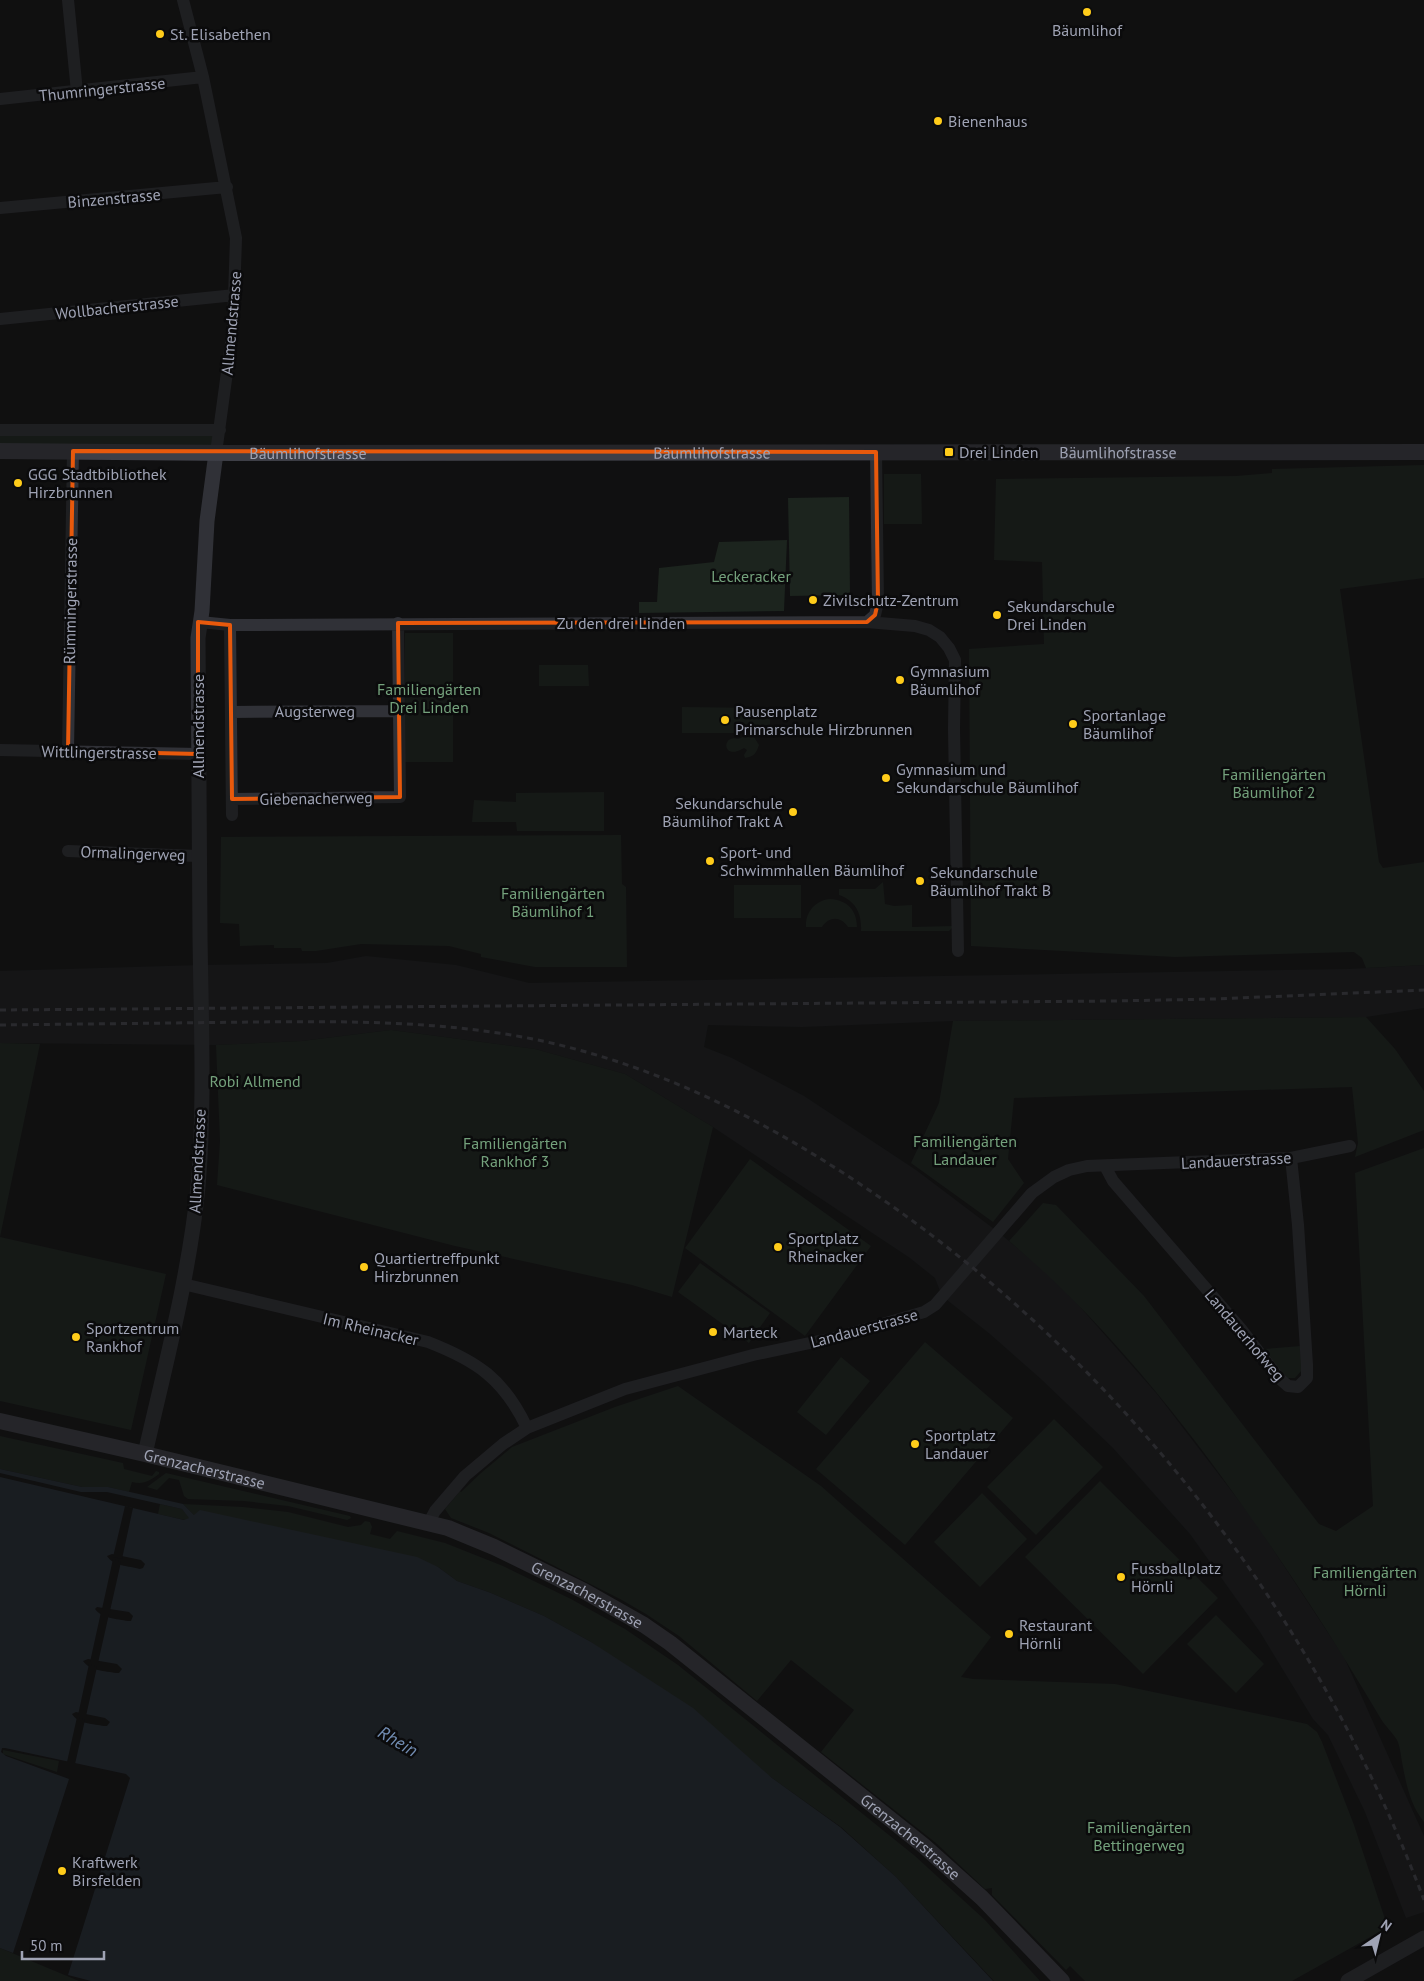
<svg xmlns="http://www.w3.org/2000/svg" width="1424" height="1981" viewBox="0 0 1424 1981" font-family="'PT Sans',sans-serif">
	<rect width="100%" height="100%" fill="#101011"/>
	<path fill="#1b1c1e" d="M 366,956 L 456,965 L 529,983 L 1349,969 L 1424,965 L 1424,1008 L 1366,1017 L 953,1021 L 802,1027 L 708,1025 L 704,1047 L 732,1058 L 804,1096 L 916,1170 L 998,1232 L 1039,1266 L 1074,1300 L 1157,1394 L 1253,1519 L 1344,1657 L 1424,1836 L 1424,1912 L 1406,1918 L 1365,1812 L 1328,1735 L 1313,1719 L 1260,1632 L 1190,1534 L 1113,1448 L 1041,1379 L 990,1334 L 942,1296 L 935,1278 L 910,1258 L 713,1127 L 625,1074 L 535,1049 L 391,1030 L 302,1041 L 216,1045 L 0,1043 L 0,971 L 201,965 L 327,963 Z"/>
	<path fill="#1c241e" d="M 0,430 L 220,430 L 216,453 L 0,451 Z
		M 1424,465 L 1424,578 L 1340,589 L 1379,862 L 1383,868 L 1424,862 L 1424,965 L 1366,968 L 1362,958 L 1354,952 L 1175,957 L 971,946 L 969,649 L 1044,644 L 1042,562 L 994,560 L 996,479 L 1236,476 L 1272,473 L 1272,469 Z
		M 884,474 L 921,474 L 922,524 L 884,524 Z
		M 849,497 L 850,595 L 790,596 L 788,498 Z
		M 787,540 L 784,611 L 639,613 L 639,602 L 657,602 L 659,568 L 714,562 L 719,542 Z
		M 405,633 L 453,633 L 453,762 L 405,762 Z
		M 539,665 L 588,665 L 589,686 L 539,686 Z
		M 682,707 L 770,708 L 770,733 L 682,733 Z
		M 743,737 L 754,737 L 759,745 C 756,754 754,756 745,758 L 744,755 L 747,750 L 744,748 C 721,762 722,733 738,739 Z
		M 604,792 L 604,831 L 517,831 L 516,822 L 472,822 L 474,800 L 516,802 L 516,793 Z
		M 621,835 L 622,884 L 626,887 L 627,967 L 535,967 L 481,957 L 481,954 L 449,946 L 361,944 L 316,951 L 302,951 L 301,948 L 274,948 L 274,945 L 240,946 L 239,924 L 220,923 L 221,837 Z
		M 883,882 L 885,904 L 894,906 L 912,905 L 912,927 L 954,926 L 949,931 L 861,931 C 862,914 856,901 839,895 L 839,889 L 875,889 Z
		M 734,885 L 801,885 L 801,918 L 734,918 Z
		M 830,899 C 847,900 857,910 857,927 L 848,927 C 841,916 829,916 822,927 L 806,927 C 805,912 816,900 830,899 Z
		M 1366,1017 L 1395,1049 L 1424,1091 L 1424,1130 L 1355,1157 L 1358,1143 L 1352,1087 L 1014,1098 L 1008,1159 L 1024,1183 L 993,1222 L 911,1163 L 939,1103 L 953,1021 Z
		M 391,1030 L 535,1049 L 625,1074 L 713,1127 L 672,1297 L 632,1285 L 455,1246 L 217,1185 L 220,1141 L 216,1045 L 302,1041 Z
		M 0,1043 L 40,1044 L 0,1237 Z
		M 1424,1148 L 1424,1822 C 1410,1805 1406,1783 1402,1762 C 1401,1756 1400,1746 1397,1740 C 1393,1733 1386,1727 1381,1719 C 1357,1679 1333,1639 1307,1600 C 1223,1473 1127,1340 1009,1241 L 1043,1203 L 1056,1205 L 1144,1296 L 1319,1524 L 1336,1531 L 1373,1506 L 1355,1173 Z
		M 750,1159 L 871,1246 L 805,1336 L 685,1248 Z
		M 0,1237 L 166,1274 L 131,1430 L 0,1401 Z
		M 700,1263 L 770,1313 L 749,1343 L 678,1292 Z
		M 925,1342 L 1013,1418 L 905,1545 L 816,1469 Z
		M 1301,1346 L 1302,1370 L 1295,1378 L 1287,1378 L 1266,1354 L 1265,1349 Z
		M 841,1357 L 870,1381 L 826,1435 L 797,1412 Z
		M 678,1386 L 821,1486 L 991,1637 L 961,1677 L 973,1679 L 1115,1684 L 1307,1724 L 1317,1732 L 1322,1742 L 1354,1825 L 1385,1919 L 1381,1931 L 1292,1981 L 1085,1981 L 1070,1966 L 1066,1970 L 992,1895 L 992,1888 L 985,1889 L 936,1843 L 821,1752 L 854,1710 L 791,1660 L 757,1701 L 679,1636 L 646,1614 L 620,1599 L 489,1533 L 451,1518 L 445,1509 L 460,1491 L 461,1492 L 481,1473 L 512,1447 L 615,1407 Z
		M 1054,1419 L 1103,1467 L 1036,1535 L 987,1487 Z
		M 0,1436 L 123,1463 L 124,1469 L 152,1476 L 156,1471 L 159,1472 L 159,1474 C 149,1481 144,1485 132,1482 L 129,1492 L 108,1487 L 82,1487 L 0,1469 Z
		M 166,1473 L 350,1516 L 351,1518 L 347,1520 L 288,1506 L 244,1501 L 188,1499 L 184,1496 L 179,1480 L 169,1478 L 157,1490 L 147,1487 Z
		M 1100,1481 L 1218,1598 L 1143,1674 L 1025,1557 Z
		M 982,1493 L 1027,1539 L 980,1587 L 934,1542 Z
		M 160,1504 L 182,1509 L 190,1518 L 185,1520 L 158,1514 Z
		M 183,1504 L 243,1507 L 288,1512 L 348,1527 L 361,1525 L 365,1521 L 370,1522 L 372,1527 L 370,1534 L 390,1539 L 397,1531 L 445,1543 L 503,1566 L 571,1599 L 625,1629 L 678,1665 L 915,1856 L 985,1920 L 1040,1981 L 994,1981 L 896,1877 L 841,1827 L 772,1778 L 591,1642 L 544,1616 L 491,1593 L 457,1581 L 438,1567 L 194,1515 Z
		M 1216,1615 L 1264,1664 L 1236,1693 L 1187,1644 Z
		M 3,1750 L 59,1761 L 57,1772 L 3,1754 Z
		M 0,1948 L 79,1981 L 0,1981 Z"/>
	<path fill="#252d36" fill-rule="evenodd" d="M 0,1469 L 82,1487 L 108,1487 L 183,1504 L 194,1515 L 200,1510 L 417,1557 L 438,1567 L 457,1581 L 491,1593 L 544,1616 L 591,1642 L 693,1708 L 772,1778 L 840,1827 L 896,1877 L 993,1981 L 91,1981 L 68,1975 L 130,1778 L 126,1774 L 5,1748 L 2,1748 L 1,1752 L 6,1756 L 69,1779 L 13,1953 L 0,1948 L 0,1477 L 184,1520 L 189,1518 L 182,1509 L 107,1492 L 81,1492 L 0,1473 ZM 112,1554 L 141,1560 L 145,1564 L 143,1568 L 140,1569 C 129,1566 113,1566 107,1556 ZM 97,1607 L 129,1612 L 133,1616 L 131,1621 L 128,1621 C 117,1619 101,1618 95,1609 ZM 88,1659 L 117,1664 L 122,1669 L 119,1673 L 116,1673 C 105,1671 90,1671 83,1661 ZM 76,1712 L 105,1718 L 110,1722 L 107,1726 L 104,1726 C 94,1724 78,1724 72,1714 Z"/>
	<path fill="#101011" d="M 125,1506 L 133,1508 L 122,1559 L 113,1557 Z
		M 113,1559 L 121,1562 L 110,1611 L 102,1609 Z
		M 101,1612 L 109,1614 L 98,1663 L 90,1662 Z
		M 89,1664 L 97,1667 L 86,1716 L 78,1715 Z
		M 77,1717 L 85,1720 L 75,1764 L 67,1762 Z"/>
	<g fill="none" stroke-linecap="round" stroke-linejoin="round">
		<path stroke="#303137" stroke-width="12" d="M 68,0 L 77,92
			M 183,0 L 203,77 L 236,238 L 233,328 L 216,453
			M 0,99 L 203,77
			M 0,208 L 227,187
			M 0,319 L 235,295
			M 0,430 L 220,430
			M 200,622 L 230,625 L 867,622 L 915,626 L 929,630 L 940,637 L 949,648 L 955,660 L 954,729 L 958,951
			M 867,622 L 875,615 L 878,602 L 876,452
			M 230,625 L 232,815
			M 231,712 L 399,711
			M 0,750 L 198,754
			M 68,751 L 73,451
			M 232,799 L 400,797 L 398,623
			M 68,851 L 198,856
			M 1105,1166 L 1113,1181 L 1241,1329 L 1279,1378 L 1288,1386 L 1298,1387 L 1307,1378 L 1307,1365 L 1298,1225 L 1291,1158
			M 183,1284 L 428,1342 C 477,1361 504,1379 527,1428
			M 429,1522 L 435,1511 L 465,1476 L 503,1444 L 527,1428 L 625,1389 L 753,1355 L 838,1337 L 924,1312 L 935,1305 L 1032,1193 L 1054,1177 L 1069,1170 L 1087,1166 L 1291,1158 L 1350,1146"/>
		<path stroke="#303137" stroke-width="15" d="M 145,1454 C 165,1366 189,1277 198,1187 C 205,1104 201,1019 200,935 C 199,836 198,737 198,638 L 202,611 L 207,521 L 216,453
			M 1348,1981 L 1424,1938"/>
		<g stroke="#3e3f47" stroke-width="16">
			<path id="s1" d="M 0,451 L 230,453 L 1424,452"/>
			<path id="s2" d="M 0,1421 L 145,1454 L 448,1528 L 494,1547 L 584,1591 L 644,1625 L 670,1643 L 924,1846 L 982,1898 L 1062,1981"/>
		</g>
		<path stroke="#474850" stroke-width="3" stroke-dasharray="6 5" stroke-linecap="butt" d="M 0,1010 L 1113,1001 L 1216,999 L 1424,990
			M 0,1025 C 85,1024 171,1023 256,1022 C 351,1021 445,1021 538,1040 C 669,1068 784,1130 892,1206 C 1133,1377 1320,1624 1424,1900"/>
	</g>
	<path d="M0 0H1424V1981H0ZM 73,451 L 876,452 L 878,602 L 875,615 L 867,622 L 398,623 L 400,797 L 232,799 L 230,625 L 198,622 L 198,754 L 68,751 Z" fill="#101011" fill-opacity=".55" fill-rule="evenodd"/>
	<path fill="none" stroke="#e8590c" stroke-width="4" stroke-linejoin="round" d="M 73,451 L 876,452 L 878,602 L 875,615 L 867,622 L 398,623 L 400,797 L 232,799 L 230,625 L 198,622 L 198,754 L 68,751 Z"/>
	<g fill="#ffcc1a" stroke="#0b0b0c" stroke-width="2">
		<circle cx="1087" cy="12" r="5"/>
		<circle cx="160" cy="34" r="5"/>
		<circle cx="938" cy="121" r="5"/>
		<rect x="944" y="447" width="10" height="10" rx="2.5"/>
		<circle cx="18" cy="483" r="5"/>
		<circle cx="813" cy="600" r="5"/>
		<circle cx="997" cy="615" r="5"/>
		<circle cx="900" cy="680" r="5"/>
		<circle cx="725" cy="720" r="5"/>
		<circle cx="1073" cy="724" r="5"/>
		<circle cx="886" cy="778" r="5"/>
		<circle cx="793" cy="812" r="5"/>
		<circle cx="710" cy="861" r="5"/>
		<circle cx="920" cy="881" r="5"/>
		<circle cx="778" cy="1247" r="5"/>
		<circle cx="364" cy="1267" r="5"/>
		<circle cx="713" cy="1332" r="5"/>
		<circle cx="76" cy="1337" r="5"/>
		<circle cx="915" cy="1444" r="5"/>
		<circle cx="1121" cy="1577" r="5"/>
		<circle cx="1009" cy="1634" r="5"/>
		<circle cx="62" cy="1871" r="5"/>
	</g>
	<g text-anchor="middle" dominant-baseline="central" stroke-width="5" stroke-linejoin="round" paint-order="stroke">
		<g font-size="16" fill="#9fa3b4" stroke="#0b0b0c" text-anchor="start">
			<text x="1087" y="30" text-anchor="middle">Bäumlihof</text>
			<text x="170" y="34">St. Elisabethen</text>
			<text x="948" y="121">Bienenhaus</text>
			<text x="959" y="452">Drei Linden</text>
			<text x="28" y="474">GGG Stadtbibliothek<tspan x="28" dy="18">Hirzbrunnen</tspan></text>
			<text x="823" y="600">Zivilschutz-Zentrum</text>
			<text x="1007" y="606">Sekundarschule<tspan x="1007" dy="18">Drei Linden</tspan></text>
			<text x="910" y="671">Gymnasium<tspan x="910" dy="18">Bäumlihof</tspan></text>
			<text x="735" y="711">Pausenplatz<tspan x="735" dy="18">Primarschule Hirzbrunnen</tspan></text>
			<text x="1083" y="715">Sportanlage<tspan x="1083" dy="18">Bäumlihof</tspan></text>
			<text x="896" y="769">Gymnasium und<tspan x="896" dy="18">Sekundarschule Bäumlihof</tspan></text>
			<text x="783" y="803" text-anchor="end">Sekundarschule<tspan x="783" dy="18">Bäumlihof Trakt A</tspan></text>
			<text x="720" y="852">Sport- und<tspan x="720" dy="18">Schwimmhallen Bäumlihof</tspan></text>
			<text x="930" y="872">Sekundarschule<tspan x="930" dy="18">Bäumlihof Trakt B</tspan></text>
			<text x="788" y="1238">Sportplatz<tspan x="788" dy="18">Rheinacker</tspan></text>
			<text x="374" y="1258">Quartiertreffpunkt<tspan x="374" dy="18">Hirzbrunnen</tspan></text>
			<text x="86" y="1328">Sportzentrum<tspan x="86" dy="18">Rankhof</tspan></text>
			<text x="723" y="1332">Marteck</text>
			<text x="925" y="1435">Sportplatz<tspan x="925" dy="18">Landauer</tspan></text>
			<text x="1131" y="1568">Fussballplatz<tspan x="1131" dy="18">Hörnli</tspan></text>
			<text x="1019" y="1625">Restaurant<tspan x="1019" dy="18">Hörnli</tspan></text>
			<text x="72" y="1862">Kraftwerk<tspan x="72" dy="18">Birsfelden</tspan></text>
		</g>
		<g font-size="16" fill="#9fa3b4" stroke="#0b0b0c">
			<text transform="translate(102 89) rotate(-6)">Thumringerstrasse</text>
			<text transform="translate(114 198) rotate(-5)">Binzenstrasse</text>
			<text transform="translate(117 307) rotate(-6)">Wollbacherstrasse</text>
			<text transform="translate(231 323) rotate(-85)">Allmendstrasse</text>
			<text stroke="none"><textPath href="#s1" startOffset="712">Bäumlihofstrasse</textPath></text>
			<text stroke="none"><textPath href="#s1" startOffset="1118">Bäumlihofstrasse</textPath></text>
			<text stroke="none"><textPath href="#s1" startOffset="308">Bäumlihofstrasse</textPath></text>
			<text transform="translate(70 601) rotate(-89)">Rümmingerstrasse</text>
			<text x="621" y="623">Zu den drei Linden</text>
			<text x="315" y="711">Augsterweg</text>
			<text transform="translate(198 726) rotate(-90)">Allmendstrasse</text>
			<text transform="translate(99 752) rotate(1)">Wittlingerstrasse</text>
			<text transform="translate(316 798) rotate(-1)">Giebenacherweg</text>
			<text transform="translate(133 853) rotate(2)">Ormalingerweg</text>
			<text transform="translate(1236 1160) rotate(-3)">Landauerstrasse</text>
			<text transform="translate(197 1161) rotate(-87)">Allmendstrasse</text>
			<text transform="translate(864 1328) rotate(-15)">Landauerstrasse</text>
			<text transform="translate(371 1329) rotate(13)">Im Rheinacker</text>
			<text transform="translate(1245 1335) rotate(50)">Landauerhofweg</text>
			<text stroke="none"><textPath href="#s2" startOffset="210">Grenzacherstrasse</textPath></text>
			<text stroke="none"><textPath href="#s2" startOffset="615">Grenzacherstrasse</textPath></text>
			<text stroke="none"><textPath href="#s2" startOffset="1020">Grenzacherstrasse</textPath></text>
		</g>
		<g font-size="16" fill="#74a17c" stroke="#0b0b0c">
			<text x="751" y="576">Leckeracker</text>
			<text x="429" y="689">Familiengärten<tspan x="429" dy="18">Drei Linden</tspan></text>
			<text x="1274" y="774">Familiengärten<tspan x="1274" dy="18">Bäumlihof 2</tspan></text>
			<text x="553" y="893">Familiengärten<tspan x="553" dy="18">Bäumlihof 1</tspan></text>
			<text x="255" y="1081">Robi Allmend</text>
			<text x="965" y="1141">Familiengärten<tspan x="965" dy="18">Landauer</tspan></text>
			<text x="515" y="1143">Familiengärten<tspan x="515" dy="18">Rankhof 3</tspan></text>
			<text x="1365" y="1572">Familiengärten<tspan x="1365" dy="18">Hörnli</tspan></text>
			<text x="1139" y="1827">Familiengärten<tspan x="1139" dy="18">Bettingerweg</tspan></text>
		</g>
		<g font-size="18" font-style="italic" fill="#728db3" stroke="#0b0b0c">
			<text transform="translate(398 1741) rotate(30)">Rhein</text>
		</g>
	</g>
	<g transform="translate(1379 1936) rotate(35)" stroke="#0b0b0c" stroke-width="4" paint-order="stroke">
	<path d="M0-4L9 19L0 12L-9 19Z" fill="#9fa3b4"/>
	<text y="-8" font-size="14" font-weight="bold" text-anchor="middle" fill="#9fa3b4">N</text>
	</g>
	<path d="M22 1951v8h82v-8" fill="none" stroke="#9fa3b4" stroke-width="2.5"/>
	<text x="30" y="1951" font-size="15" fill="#9fa3b4" stroke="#0b0b0c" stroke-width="4" paint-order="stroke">50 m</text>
</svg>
